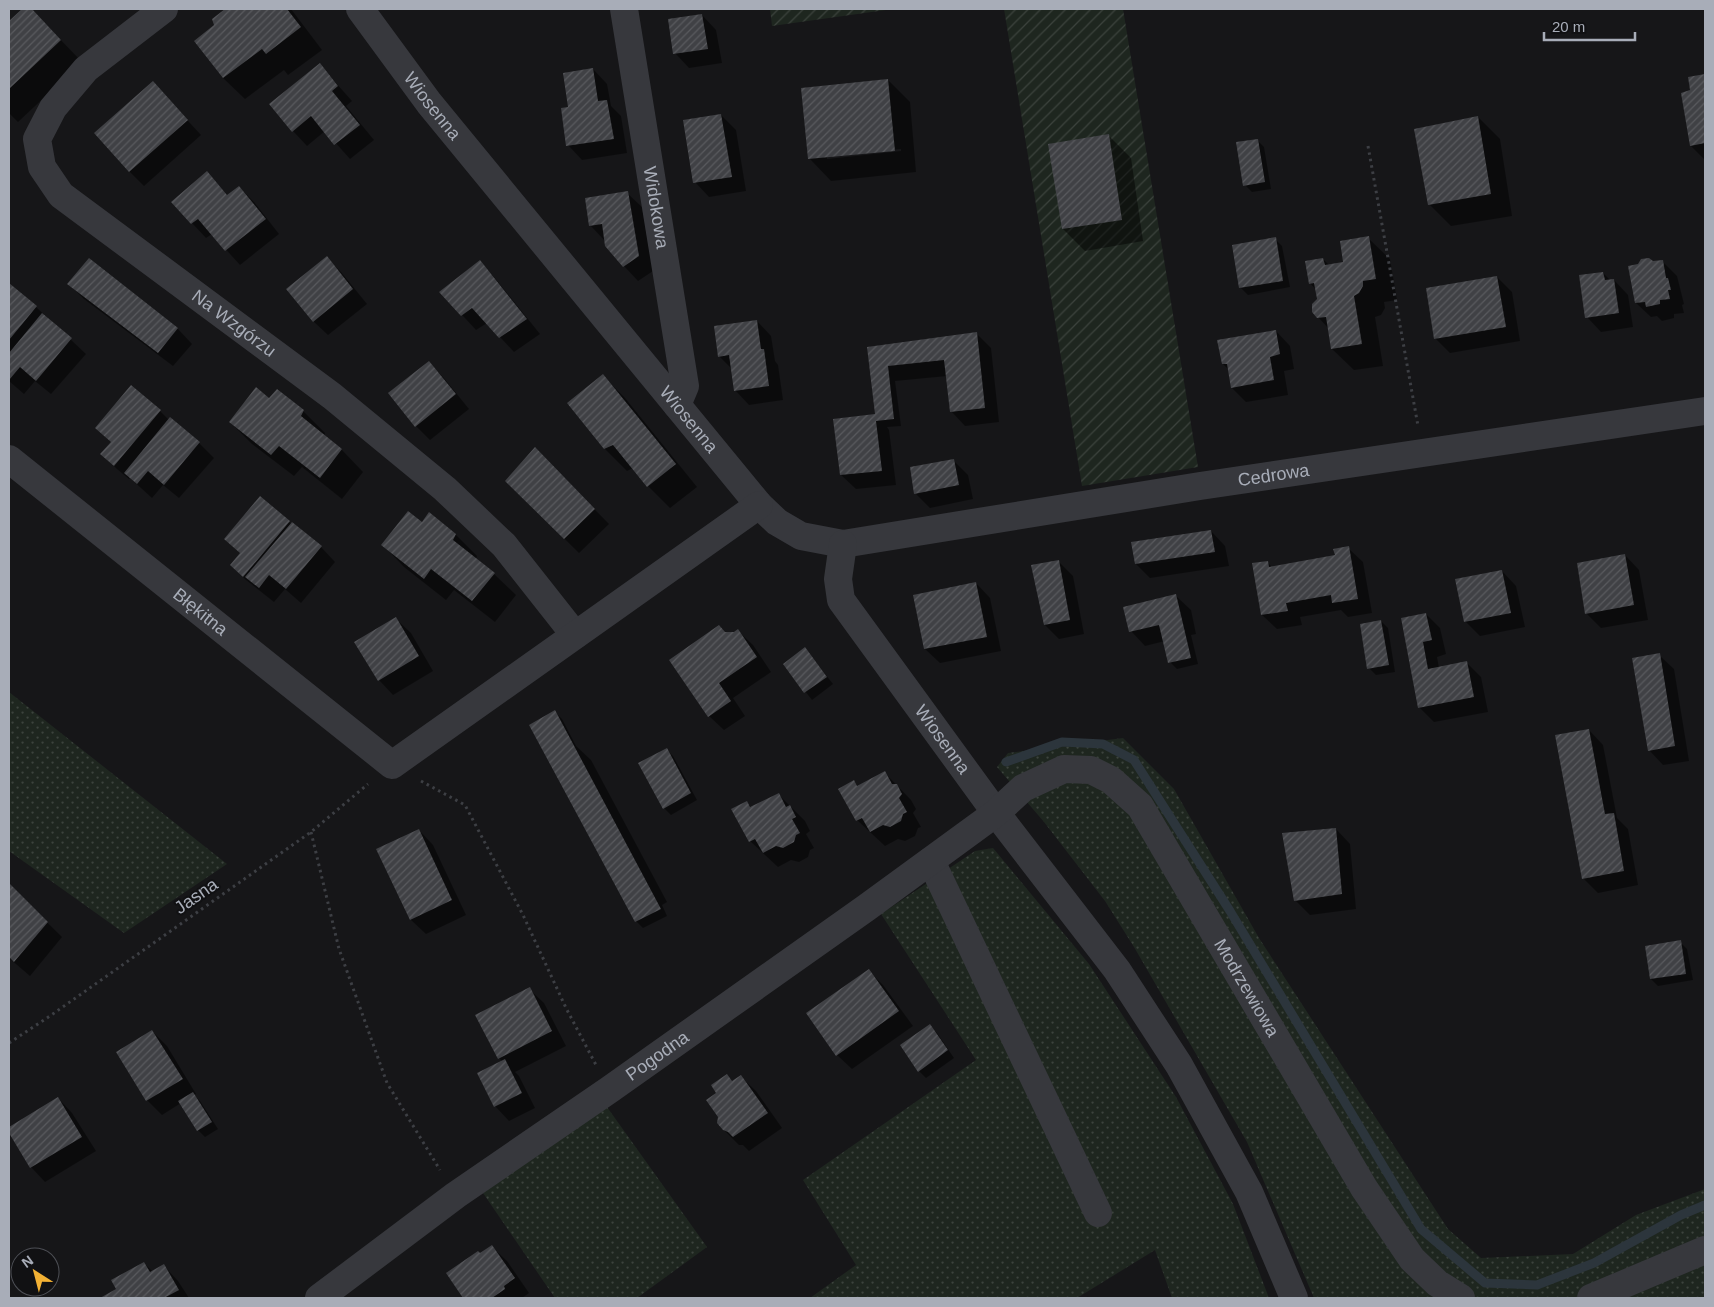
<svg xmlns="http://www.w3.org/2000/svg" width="1714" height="1307" viewBox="0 0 1714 1307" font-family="Helvetica,sans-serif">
	<defs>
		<pattern id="grass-dots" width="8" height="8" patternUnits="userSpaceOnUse" patternTransform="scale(1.25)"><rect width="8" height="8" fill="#1e261f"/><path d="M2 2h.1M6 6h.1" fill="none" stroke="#3c433d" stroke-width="1.8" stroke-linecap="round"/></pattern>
		<pattern id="garden-furrows" width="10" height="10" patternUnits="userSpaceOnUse" patternTransform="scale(1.25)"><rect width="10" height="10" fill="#1e261f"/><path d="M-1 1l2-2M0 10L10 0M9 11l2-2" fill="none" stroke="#3c433d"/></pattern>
		<pattern id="building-hatch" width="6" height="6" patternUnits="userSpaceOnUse" patternTransform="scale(1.25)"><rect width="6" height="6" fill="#404145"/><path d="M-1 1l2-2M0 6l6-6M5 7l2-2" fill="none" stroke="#595a5e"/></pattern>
	</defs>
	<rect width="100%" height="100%" fill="#161618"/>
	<path fill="url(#grass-dots)" d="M 9,692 L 227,864 L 124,933 L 9,851 Z
		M 1123,738 L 1174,789 L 1259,938 L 1448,1229 L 1481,1258 L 1573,1254 L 1636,1215 L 1705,1189 L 1705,1298 L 1314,1298 L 1247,1142 L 1134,947 L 1105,901 L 1044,822 L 997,767 L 1008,753 Z
		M 993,848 L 1089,964 L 1176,1097 L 1233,1204 L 1269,1298 L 1172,1298 L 1155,1250 L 1077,1298 L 810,1298 L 856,1265 L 803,1180 L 976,1060 L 881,914 L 975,851 Z
		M 602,1100 L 707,1247 L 637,1298 L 555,1298 L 483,1193 Z"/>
	<path fill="url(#garden-furrows)" d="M 770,9 L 893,9 L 772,26 Z
		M 1004,9 L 1123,9 L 1198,467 L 1082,486 Z"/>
	<path fill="#0007" fill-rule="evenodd" d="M 23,9 L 31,9 L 82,62 L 18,122 L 9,113 L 9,23 Z
		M 228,9 L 291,9 L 322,50 L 288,75 L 284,70 L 245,99 L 223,78 L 214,19 Z
		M 702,15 L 716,30 L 722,63 L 689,68 L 675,53 Z
		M 319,64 L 352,101 L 346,106 L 374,140 L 350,159 L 325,131 L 307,146 L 293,131 Z
		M 593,69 L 607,84 L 611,106 L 621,116 L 627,153 L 582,160 L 568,145 L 570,108 Z
		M 1705,75 L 1705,160 L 1691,146 L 1691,91 L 1689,78 Z
		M 888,80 L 910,102 L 916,172 L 831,181 L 810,159 L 803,89 ZM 901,149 L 901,151 L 827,159 L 827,156 Z
		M 153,83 L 201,135 L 144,186 L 129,171 Z
		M 721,115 L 736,130 L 746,191 L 709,197 L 695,182 Z
		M 1478,117 L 1500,139 L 1512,216 L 1451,226 L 1429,204 Z
		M 1109,136 L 1131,158 L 1143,241 L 1085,251 L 1063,229 Z
		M 1257,140 L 1264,147 L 1271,189 L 1252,192 L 1245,185 Z
		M 207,173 L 228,196 L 239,187 L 254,202 L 279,234 L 240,265 L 212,234 L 206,238 L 192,223 Z
		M 627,193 L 642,207 L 653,271 L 638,281 L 624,266 L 605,241 L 590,225 Z
		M 1368,238 L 1390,259 L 1397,300 L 1384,302 L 1385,308 L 1381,315 L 1375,317 L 1383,366 L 1354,370 L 1332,349 L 1329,329 L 1318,317 L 1316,290 L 1310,283 L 1323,259 L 1329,265 L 1345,263 Z
		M 1275,239 L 1282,246 L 1290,287 L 1248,295 L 1241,288 Z
		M 327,258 L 341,272 L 367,304 L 328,335 L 313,321 Z
		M 90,260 L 178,329 L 192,344 L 173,366 L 84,299 L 69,284 Z
		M 1662,261 L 1677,276 L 1684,304 L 1682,305 L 1684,313 L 1674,314 L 1674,318 L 1662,321 L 1657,316 L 1651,317 L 1636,303 Z
		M 480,262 L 494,277 L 540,334 L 514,352 L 487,323 L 476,330 L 441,292 Z
		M 1603,273 L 1611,281 L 1614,280 L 1628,295 L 1633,327 L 1601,332 L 1587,317 Z
		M 1497,277 L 1512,292 L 1520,341 L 1450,353 L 1435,338 Z
		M 9,285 L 36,307 L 86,354 L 51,394 L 35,381 L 24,394 L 9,381 Z
		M 757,321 L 771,336 L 775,361 L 778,365 L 783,400 L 749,405 L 735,390 L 732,369 L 719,356 Z
		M 1276,331 L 1290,346 L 1294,369 L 1284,371 L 1288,395 L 1246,402 L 1232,388 L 1229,370 L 1223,364 Z
		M 976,333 L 991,348 L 999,422 L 965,426 L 951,411 L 947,376 L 895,381 L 901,426 L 887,427 L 889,430 L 896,485 L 856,489 L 841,475 L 877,418 L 869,348 Z
		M 429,363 L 443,377 L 469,409 L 430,440 L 416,426 Z
		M 603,376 L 625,398 L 697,487 L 670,508 L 648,486 L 633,468 L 627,471 L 605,449 Z
		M 270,400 L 303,411 L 325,433 L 324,436 L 342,450 L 363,472 L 342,499 L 302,467 L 294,476 L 252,444 L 230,422 Z
		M 160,411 L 169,420 L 171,419 L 199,443 L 214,458 L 179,498 L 163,485 L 152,498 L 130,478 L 129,479 L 117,469 L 102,454 L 112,443 L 97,428 Z
		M 535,449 L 609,524 L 579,553 L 506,481 Z
		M 953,460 L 968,475 L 973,499 L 930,508 L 915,493 Z
		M 289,522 L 321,547 L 335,562 L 301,603 L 285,589 L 274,602 L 246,580 L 231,565 Z
		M 422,524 L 455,534 L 477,556 L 476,559 L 494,574 L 516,595 L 495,622 L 454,590 L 446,600 L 404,567 L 383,545 Z
		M 1211,531 L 1225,546 L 1229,566 L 1150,578 L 1136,564 Z
		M 1348,548 L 1363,562 L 1372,613 L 1348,617 L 1341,610 L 1300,617 L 1302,625 L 1277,629 L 1262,615 L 1254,564 L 1267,562 L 1273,568 L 1336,556 Z
		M 1625,555 L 1639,570 L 1648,620 L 1601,628 L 1587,614 L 1578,564 Z
		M 1058,561 L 1073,576 L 1084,634 L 1059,639 L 1045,625 Z
		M 1502,571 L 1516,586 L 1525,627 L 1480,636 L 1465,621 Z
		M 976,583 L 990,598 L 1001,651 L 940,663 L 925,649 Z
		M 1176,596 L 1191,610 L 1196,634 L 1191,635 L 1198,664 L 1177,669 L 1170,662 L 1165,641 L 1145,646 L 1131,631 Z
		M 1426,614 L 1440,628 L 1446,654 L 1437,657 L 1439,668 L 1467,663 L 1481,677 L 1488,712 L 1434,722 L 1419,707 L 1402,619 Z
		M 396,619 L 411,633 L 433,671 L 393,695 L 379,680 Z
		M 1381,621 L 1388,628 L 1395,672 L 1376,675 L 1369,668 Z
		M 738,631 L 753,645 L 771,672 L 733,698 L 745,716 L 724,730 L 709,716 L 725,633 L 734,633 Z
		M 1659,655 L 1674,669 L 1689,761 L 1663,765 L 1649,750 Z
		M 811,656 L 833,684 L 812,700 L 784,664 Z
		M 555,712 L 562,719 L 576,746 L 591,760 L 667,902 L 662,905 L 667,916 L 643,928 L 636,921 Z
		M 1589,730 L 1603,745 L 1617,818 L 1628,829 L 1638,885 L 1598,893 L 1583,878 Z
		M 666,749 L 673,756 L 697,800 L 671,815 L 664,808 Z
		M 885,773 L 911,800 L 916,809 L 913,813 L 921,827 L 918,828 L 915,836 L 905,841 L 898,839 L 885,846 L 857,820 L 853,782 L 859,787 Z
		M 778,794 L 805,821 L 810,831 L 806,834 L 814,848 L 810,850 L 808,857 L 799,862 L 791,860 L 778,867 L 750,841 L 747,803 L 752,808 Z
		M 1336,829 L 1350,844 L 1356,909 L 1310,915 L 1295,900 Z
		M 419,830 L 433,845 L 466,915 L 426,934 L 411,920 L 378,850 Z
		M 9,885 L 62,937 L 30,976 L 9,958 Z
		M 1680,942 L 1687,949 L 1693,980 L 1658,986 L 1651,979 Z
		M 869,971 L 883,985 L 913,1026 L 852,1069 L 837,1055 Z
		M 529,989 L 544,1003 L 566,1046 L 515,1072 L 519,1076 L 535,1108 L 509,1121 L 495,1106 L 503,1062 L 499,1058 Z
		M 930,1026 L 937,1033 L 954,1058 L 926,1078 L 919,1071 Z
		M 152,1031 L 167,1046 L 196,1094 L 194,1095 L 200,1101 L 218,1129 L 205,1137 L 198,1130 L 181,1103 L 162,1115 L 147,1100 L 118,1052 Z
		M 741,1077 L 756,1091 L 782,1128 L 749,1151 L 743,1145 L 739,1145 L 724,1130 L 733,1082 Z
		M 58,1098 L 72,1113 L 96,1151 L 45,1182 L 31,1167 L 9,1131 L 9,1128 Z
		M 492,1247 L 507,1261 L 529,1293 L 522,1298 L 464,1298 L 447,1274 Z
		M 144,1263 L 153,1272 L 164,1266 L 178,1281 L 189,1298 L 102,1298 L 117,1289 Z"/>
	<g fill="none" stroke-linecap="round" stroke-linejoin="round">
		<path stroke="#2c353c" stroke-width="9" d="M 1006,762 L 1062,742 L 1103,744 L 1134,760 L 1230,911 L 1421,1229 L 1485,1283 L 1537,1285 L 1594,1263 L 1681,1215 L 1705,1205"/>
	</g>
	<path fill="url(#building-hatch)" d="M 22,9 L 32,9 L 61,40 L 9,89 L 9,21 Z
		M 225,9 L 287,9 L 301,27 L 266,54 L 262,49 L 223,78 L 194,41 L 214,25 L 212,19 Z
		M 702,14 L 708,49 L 673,54 L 668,19 Z
		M 320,63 L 338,86 L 332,91 L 360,125 L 334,145 L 311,116 L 292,132 L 269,104 Z
		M 593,68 L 598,101 L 607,100 L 614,139 L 566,146 L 561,108 L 568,107 L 563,73 Z
		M 1705,74 L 1705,143 L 1690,146 L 1681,93 L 1690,90 L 1688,77 Z
		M 888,79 L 895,151 L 808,159 L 801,88 Z
		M 153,81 L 188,120 L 129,172 L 94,133 Z
		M 721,114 L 732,177 L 693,183 L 683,120 Z
		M 1478,116 L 1491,194 L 1428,205 L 1414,129 Z
		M 1109,134 L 1122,220 L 1062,229 L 1048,144 Z
		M 1258,139 L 1265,182 L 1243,186 L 1236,142 Z
		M 207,171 L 227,195 L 239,186 L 266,219 L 225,251 L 198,219 L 191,224 L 171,202 Z
		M 628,191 L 639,256 L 623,267 L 605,246 L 602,224 L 589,226 L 585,198 Z
		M 1369,236 L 1376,279 L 1363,281 L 1363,286 L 1359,293 L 1354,296 L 1362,344 L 1331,349 L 1326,317 L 1317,318 L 1312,312 L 1312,304 L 1317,299 L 1314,283 L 1309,284 L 1305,261 L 1323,258 L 1325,265 L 1343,262 L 1340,241 Z
		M 1276,237 L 1283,281 L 1239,288 L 1232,245 Z
		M 327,256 L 353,289 L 313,322 L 286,289 Z
		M 89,258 L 178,328 L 158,353 L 67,284 Z
		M 1649,258 L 1653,261 L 1663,260 L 1666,278 L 1668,278 L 1671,290 L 1668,290 L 1670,299 L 1660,300 L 1660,304 L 1646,307 L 1645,302 L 1635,303 L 1628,266 L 1638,264 L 1641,259 Z
		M 480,260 L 527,319 L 499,338 L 472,308 L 461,316 L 439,292 Z
		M 1603,272 L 1605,280 L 1614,279 L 1619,313 L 1585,318 L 1579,275 Z
		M 1497,276 L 1506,327 L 1434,339 L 1426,288 Z
		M 9,283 L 37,306 L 9,340 Z
		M 42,313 L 72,338 L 36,381 L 20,367 L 9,380 L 9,353 Z
		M 757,320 L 761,349 L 764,349 L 769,386 L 734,391 L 729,355 L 718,357 L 714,326 Z
		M 1276,330 L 1280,354 L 1270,357 L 1274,380 L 1231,388 L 1227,364 L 1222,364 L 1217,340 Z
		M 977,332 L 985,408 L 950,412 L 944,360 L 888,366 L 894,419 L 876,421 L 882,471 L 840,475 L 833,419 L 875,414 L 867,347 Z
		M 429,361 L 456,394 L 415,427 L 388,393 Z
		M 603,374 L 676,464 L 647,487 L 613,445 L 604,449 L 567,403 Z
		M 131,385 L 161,410 L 114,466 L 100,454 L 111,442 L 95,428 Z
		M 256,387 L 269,398 L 277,389 L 304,410 L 301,416 L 342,449 L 320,478 L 279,446 L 271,455 L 229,422 Z
		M 170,417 L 200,442 L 164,485 L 148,471 L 137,484 L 124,473 Z
		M 535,447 L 595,509 L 564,539 L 505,481 Z
		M 954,459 L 959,485 L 914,494 L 910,467 Z
		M 260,496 L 290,521 L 243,577 L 230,565 L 240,553 L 224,539 Z
		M 408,511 L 422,522 L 429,512 L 456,534 L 453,540 L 495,573 L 472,601 L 431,569 L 424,579 L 381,545 Z
		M 292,522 L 322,546 L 286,589 L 269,575 L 259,588 L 245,577 Z
		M 1211,530 L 1215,552 L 1135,564 L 1131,542 Z
		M 1349,546 L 1358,599 L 1332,603 L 1331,595 L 1286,603 L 1288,611 L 1261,615 L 1252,563 L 1268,561 L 1269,567 L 1335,555 L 1333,549 Z
		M 1625,554 L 1634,605 L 1585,614 L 1577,563 Z
		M 1059,560 L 1070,620 L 1044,625 L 1031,565 Z
		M 1502,570 L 1511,613 L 1464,622 L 1455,579 Z
		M 976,582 L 987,637 L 924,649 L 913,595 Z
		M 1176,594 L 1191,658 L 1168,663 L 1159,625 L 1129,632 L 1123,607 Z
		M 1426,613 L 1432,640 L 1423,642 L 1428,669 L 1467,661 L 1474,697 L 1418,708 L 1401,618 Z
		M 396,617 L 419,656 L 378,681 L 354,642 Z
		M 1381,620 L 1389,665 L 1367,669 L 1360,624 Z
		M 719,625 L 725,632 L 734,632 L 738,629 L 757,657 L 719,683 L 731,701 L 708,717 L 669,660 Z
		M 805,647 L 827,677 L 804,693 L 783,664 Z
		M 1660,653 L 1675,746 L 1648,751 L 1632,658 Z
		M 555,710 L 661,909 L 635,922 L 529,725 Z
		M 1589,729 L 1605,814 L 1614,813 L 1624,871 L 1582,879 L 1555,735 Z
		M 667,748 L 691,793 L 663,809 L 638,763 Z
		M 885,771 L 892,784 L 897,784 L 902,794 L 899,798 L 907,812 L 903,814 L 901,821 L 890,827 L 883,825 L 870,832 L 862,818 L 856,821 L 838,789 L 854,780 L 857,786 Z
		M 779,793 L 786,807 L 790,805 L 796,817 L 792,819 L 800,833 L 796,835 L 794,842 L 783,848 L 776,846 L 763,853 L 755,839 L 749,842 L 731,809 L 747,801 L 750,807 Z
		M 1336,828 L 1342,894 L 1294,901 L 1282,833 Z
		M 419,829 L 452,900 L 410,920 L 376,849 Z
		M 9,883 L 48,922 L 14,962 L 9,957 Z
		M 1681,940 L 1686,974 L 1650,979 L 1645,946 Z
		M 869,969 L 899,1011 L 836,1056 L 806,1013 Z
		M 530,987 L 552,1031 L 498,1059 L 475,1015 Z
		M 930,1024 L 948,1050 L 918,1072 L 900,1045 Z
		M 152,1030 L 183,1079 L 146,1101 L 116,1052 Z
		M 505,1059 L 522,1093 L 494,1107 L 477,1073 Z
		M 727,1074 L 732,1081 L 741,1075 L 768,1113 L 733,1137 L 728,1132 L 723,1130 L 717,1123 L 718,1117 L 706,1100 L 716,1093 L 711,1085 Z
		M 193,1092 L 212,1122 L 197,1131 L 178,1101 Z
		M 58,1097 L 82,1137 L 30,1168 L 9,1133 L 9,1127 Z
		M 492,1245 L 515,1278 L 504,1286 L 505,1289 L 492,1298 L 463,1298 L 446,1273 L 478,1251 L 480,1253 Z
		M 144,1262 L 150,1272 L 164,1264 L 179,1290 L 164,1298 L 100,1298 L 116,1289 L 111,1280 Z"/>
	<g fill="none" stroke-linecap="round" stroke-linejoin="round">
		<path stroke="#3d3f44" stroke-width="3" stroke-dasharray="2.5 4" stroke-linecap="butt" d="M 1368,146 L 1418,426
			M 421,781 L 465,805 L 523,915 L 566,1008 L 596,1065
			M 311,832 L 339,949 L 387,1083 L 440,1170
			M 9,1043 L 50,1016 L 311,832 L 368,784"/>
		<g stroke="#37383d" stroke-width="28">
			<path id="s1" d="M 164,9 L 86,69 L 53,108 L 37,139 L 42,167 L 61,195 L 332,396 L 445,489 L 504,545 L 575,635"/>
			<path id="s2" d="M 360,9 L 429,103 L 759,505 L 777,522 L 801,536 L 843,544 L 1200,486 L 1705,411"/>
			<path id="s3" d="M 624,9 L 685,386 L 677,405"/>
			<path id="s4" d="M 9,459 L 392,765 L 759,505"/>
			<path id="s5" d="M 843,544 L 838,579 L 841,600 L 996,813 L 1117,970 L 1179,1065 L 1249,1192 L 1294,1298"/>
			<path d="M 931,861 L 1098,1213"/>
			<path id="s6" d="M 319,1298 L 456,1195 L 609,1090 L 866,908 L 996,813 L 1023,788 L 1064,769 L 1091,770 L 1111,780 L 1140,806 L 1364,1188 L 1412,1259 L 1437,1283 L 1461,1298"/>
			<path d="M 1591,1298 L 1705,1250"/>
		</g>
	</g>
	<g text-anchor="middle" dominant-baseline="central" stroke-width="4" stroke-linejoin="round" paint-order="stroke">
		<g font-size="18" fill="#a8adb8" stroke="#111113">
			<text stroke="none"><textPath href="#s2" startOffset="121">Wiosenna</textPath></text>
			<text stroke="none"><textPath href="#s3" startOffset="201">Widokowa</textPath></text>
			<text stroke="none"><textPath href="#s1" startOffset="462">Na Wzgórzu</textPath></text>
			<text stroke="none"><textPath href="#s2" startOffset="526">Wiosenna</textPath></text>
			<text stroke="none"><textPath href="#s2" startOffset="1168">Cedrowa</textPath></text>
			<text stroke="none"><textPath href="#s4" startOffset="245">Błękitna</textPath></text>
			<text stroke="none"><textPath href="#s5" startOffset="229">Wiosenna</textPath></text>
			<text transform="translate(196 896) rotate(-35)">Jasna</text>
			<text stroke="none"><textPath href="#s6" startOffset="1214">Modrzewiowa</textPath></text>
			<text stroke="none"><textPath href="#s6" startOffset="416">Pogodna</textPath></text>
		</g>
	</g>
	<rect width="1714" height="1307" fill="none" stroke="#a8adb8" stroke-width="20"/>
	<g transform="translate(35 1272) rotate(324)"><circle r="24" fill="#111113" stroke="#4d4f55"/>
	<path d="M0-4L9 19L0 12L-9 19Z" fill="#f2b134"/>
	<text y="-8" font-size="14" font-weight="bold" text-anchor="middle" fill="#a8adb8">N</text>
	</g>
	<path d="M1544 32v8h91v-8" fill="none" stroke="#a8adb8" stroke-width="2.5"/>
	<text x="1552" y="32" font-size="15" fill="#a8adb8" stroke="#111113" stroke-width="4" paint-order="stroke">20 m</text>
</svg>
